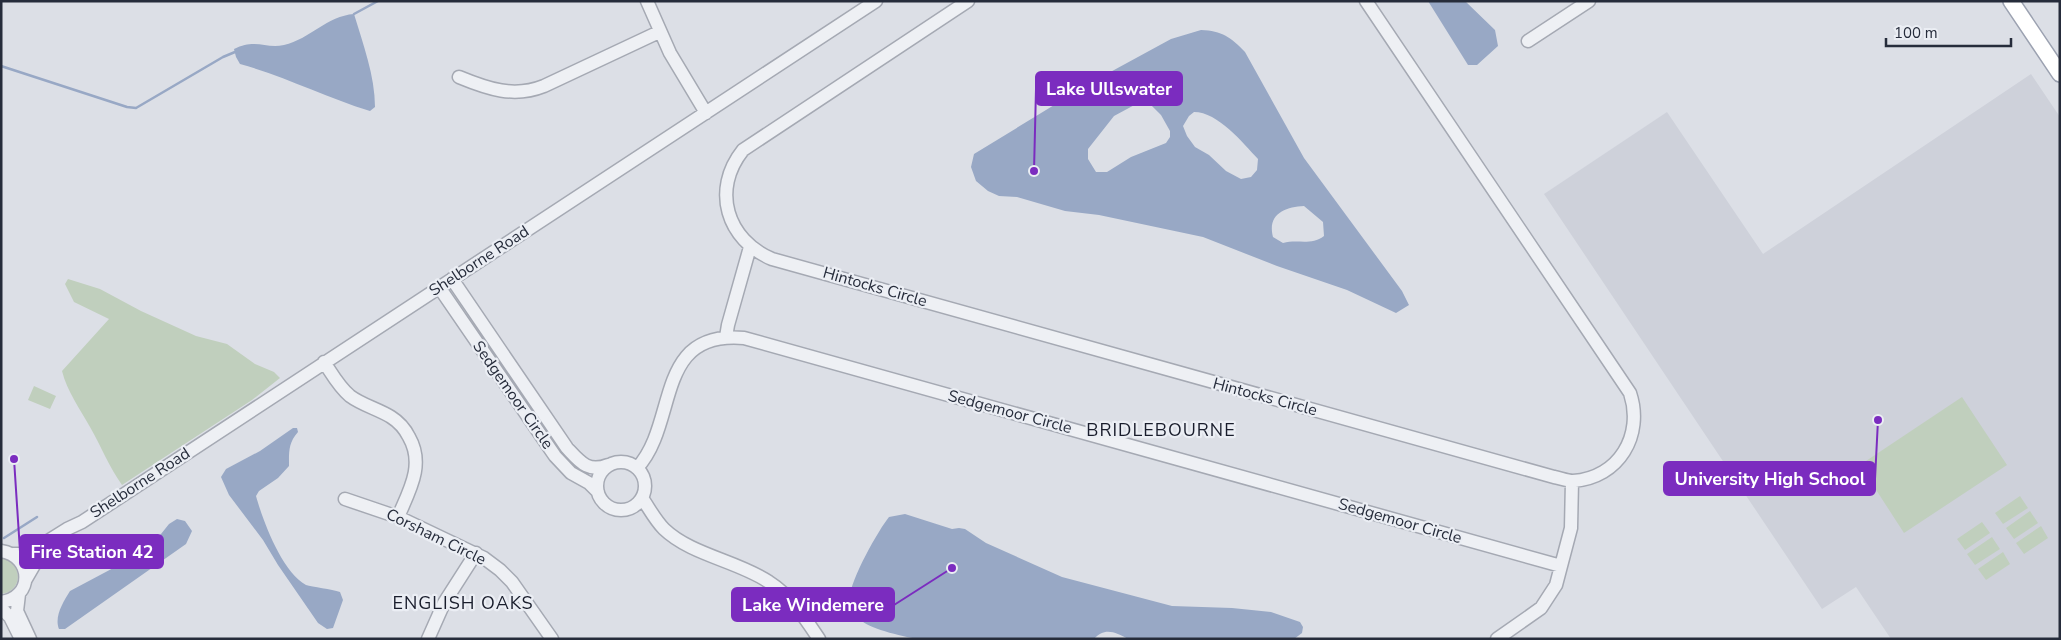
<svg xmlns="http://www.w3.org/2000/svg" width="2061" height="640" viewBox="0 0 2061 640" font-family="'Nunito Sans',sans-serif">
	<rect width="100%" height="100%" fill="#dcdfe6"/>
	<path fill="#ced1da" d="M 2031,74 L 2060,117 L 2060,639 L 1891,639 L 1856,587 L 1822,609 L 1544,194 L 1667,112 L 1763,254 Z"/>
	<path fill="#c0cfbd" d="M 68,279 L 100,289 L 141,311 L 196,336 L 227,344 L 255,364 L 274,372 L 280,378 L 252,400 L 122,485 C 109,467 101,446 90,427 C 80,409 67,391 62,371 L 109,319 L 74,302 L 65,284 Z
		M 34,386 L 56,396 L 50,409 L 28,400 Z
		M 1962,397 L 2007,465 L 1904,533 L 1860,465 Z
		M 2020,496 L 2028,508 L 2003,524 L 1995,513 Z
		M 2030,511 L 2038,523 L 2014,539 L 2006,528 Z
		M 1982,522 L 1990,533 L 1965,550 L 1957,539 Z
		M 2041,526 L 2048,538 L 2024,554 L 2016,543 Z
		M 1992,537 L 2000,549 L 1975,565 L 1967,554 Z
		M 2003,552 L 2010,564 L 1986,580 L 1978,569 Z
		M 1,558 C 23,562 24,591 1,594 Z"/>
	<path fill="#98a8c5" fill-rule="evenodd" d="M 1428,1 L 1465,1 L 1495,30 L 1498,46 L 1477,65 L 1468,65 Z
		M 354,14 C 363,44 375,76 375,107 L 370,111 C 325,97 284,76 240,64 L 236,57 L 234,49 C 256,38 265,49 284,45 C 310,39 327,16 354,14 Z
		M 1201,30 C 1222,31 1231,37 1245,52 L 1304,158 L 1402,291 L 1409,305 L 1396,313 L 1347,290 L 1277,266 L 1203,237 L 1099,215 L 1065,211 L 1017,197 L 999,196 L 988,191 L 976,181 L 971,167 L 974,154 L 1092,82 L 1171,39 ZM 1140,102 L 1151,105 L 1161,115 L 1170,131 L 1170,137 L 1166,143 L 1131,157 L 1107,172 L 1096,172 L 1088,159 L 1088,149 L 1114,116 ZM 1194,112 C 1218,112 1243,143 1258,159 L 1257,170 L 1251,177 L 1241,179 L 1226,171 L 1209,155 L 1195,147 L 1187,136 L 1183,126 L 1189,116 ZM 1304,206 L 1323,222 L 1324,236 C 1311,246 1298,239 1283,243 L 1273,237 C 1267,214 1285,207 1304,206 Z
		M 293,428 L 297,428 L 298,432 C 288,443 289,453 289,466 L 278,478 L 259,491 L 256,496 C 263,521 282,572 306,585 C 312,587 332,589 340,592 L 343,600 L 333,628 L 327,629 L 318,623 L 278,565 L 263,540 L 229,495 L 221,477 L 226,469 L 260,451 Z
		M 905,514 L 952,529 L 959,528 L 965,529 L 986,543 L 1062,577 L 1172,606 L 1232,608 L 1271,612 L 1300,622 L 1303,627 L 1302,633 L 1294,639 L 1128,639 C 1116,632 1104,627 1094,639 C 1036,639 978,640 920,639 C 908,638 870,629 862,621 C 857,616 851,605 850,598 C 849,582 879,529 889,517 Z
		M 177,519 L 185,521 L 192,531 L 186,544 L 65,629 L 59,629 C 54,617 63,602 70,591 L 149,549 L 169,524 Z"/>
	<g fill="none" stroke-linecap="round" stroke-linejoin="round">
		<path stroke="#98a8c5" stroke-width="2.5" d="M 354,14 L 378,1
			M 1,66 L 127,107 L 136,108 L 223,57 L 235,52
			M 4,538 L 37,517"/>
		<g stroke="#a5a9b3" stroke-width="15">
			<path id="minor" d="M 647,1 L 670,53 L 706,113
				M 968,1 L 743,150 C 711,190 727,240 772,259 L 1554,477 C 1560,478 1567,481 1573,481 C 1619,478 1644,435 1630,393 L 1366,1
				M 1528,41 L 1589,1
				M 459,77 C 488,89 514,98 544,86 L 659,32
				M 452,279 L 567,448 C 580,462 588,473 608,465
				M 439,287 L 555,456 L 571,473 L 589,483 L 598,492
				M 726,337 L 728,325 L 750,247
				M 324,362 C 332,374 339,387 350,396 C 362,405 378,409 391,417 C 399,422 405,429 409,437 C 425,465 409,491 398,517
				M597 486a24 24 0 1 1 48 0a24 24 0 1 1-48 0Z
				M 637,468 C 679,423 653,330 744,338 L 1561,566
				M 642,498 C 649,508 655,520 664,529 C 691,555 738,561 769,582 C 791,596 805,618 819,639
				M 345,499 L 398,517 L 484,558 L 500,570 L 512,582 L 552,639
				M 1,551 C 33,556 34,598 1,602
				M 13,554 L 27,554 L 67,529 L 82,522 L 876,1
				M 26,579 L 37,560 L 62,540
				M 19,594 L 17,611 L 30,639
				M 1,608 L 10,617 L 19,635
				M 428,639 L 444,603 L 476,553
				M 1497,639 L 1541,608 L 1556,585 L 1571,528 L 1572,481"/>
		</g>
		<g stroke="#9ca2b1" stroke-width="18">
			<path id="major" d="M 2011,1 L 2060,74"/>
		</g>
		<use href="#minor" stroke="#eef0f4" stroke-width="12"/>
		<use href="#major" stroke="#fff" stroke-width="15"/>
	</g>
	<g text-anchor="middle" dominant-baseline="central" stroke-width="4.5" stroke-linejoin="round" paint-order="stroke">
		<g font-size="16" fill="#262c3b" stroke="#ebeef4">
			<text transform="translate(479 261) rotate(-33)">Shelborne Road</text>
			<text transform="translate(875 287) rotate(16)">Hintocks Circle</text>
			<text transform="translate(513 395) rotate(55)">Sedgemoor Circle</text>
			<text transform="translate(1265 397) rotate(15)">Hintocks Circle</text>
			<text transform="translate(1010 412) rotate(15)">Sedgemoor Circle</text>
			<text transform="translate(140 483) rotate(-33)">Shelborne Road</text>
			<text transform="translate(1400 521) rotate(16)">Sedgemoor Circle</text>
			<text transform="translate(436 537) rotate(26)">Corsham Circle</text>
		</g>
		<g font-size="18" letter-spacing="1" fill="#191d2c" stroke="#ebeef4">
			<text x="1161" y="430">BRIDLEBOURNE</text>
			<text x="463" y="603">ENGLISH OAKS</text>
		</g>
	</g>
	<path fill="none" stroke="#7b2cbf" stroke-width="2" d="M1034 171L1036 89M1878 420L1875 479M14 459L20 551M952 568L894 605"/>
	<g fill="#7b2cbf" stroke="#ebeef4" stroke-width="2">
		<circle cx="1034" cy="171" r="5"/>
		<circle cx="1878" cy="420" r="5"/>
		<circle cx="14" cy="459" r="5"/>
		<circle cx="952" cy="568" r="5"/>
	</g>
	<g fill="#7b2cbf" stroke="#7b2cbf" stroke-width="2">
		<rect x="1036" y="72" width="146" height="33" rx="5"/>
		<rect x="1664" y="462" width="211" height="33" rx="5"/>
		<rect x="20" y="535" width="143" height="33" rx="5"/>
		<rect x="732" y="588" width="162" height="33" rx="5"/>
	</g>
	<g font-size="18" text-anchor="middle" font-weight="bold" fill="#fff">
		<text x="1109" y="95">Lake Ullswater</text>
		<text x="1770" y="485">University High School</text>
		<text x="92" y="558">Fire Station 42</text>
		<text x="813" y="611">Lake Windemere</text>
	</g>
	<rect width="2061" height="640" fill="none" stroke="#262c3b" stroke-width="5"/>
	<path d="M1886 38v8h125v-8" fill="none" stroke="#262c3b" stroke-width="2.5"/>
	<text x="1894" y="38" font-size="15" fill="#262c3b" stroke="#ebeef4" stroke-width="4" paint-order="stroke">100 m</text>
</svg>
